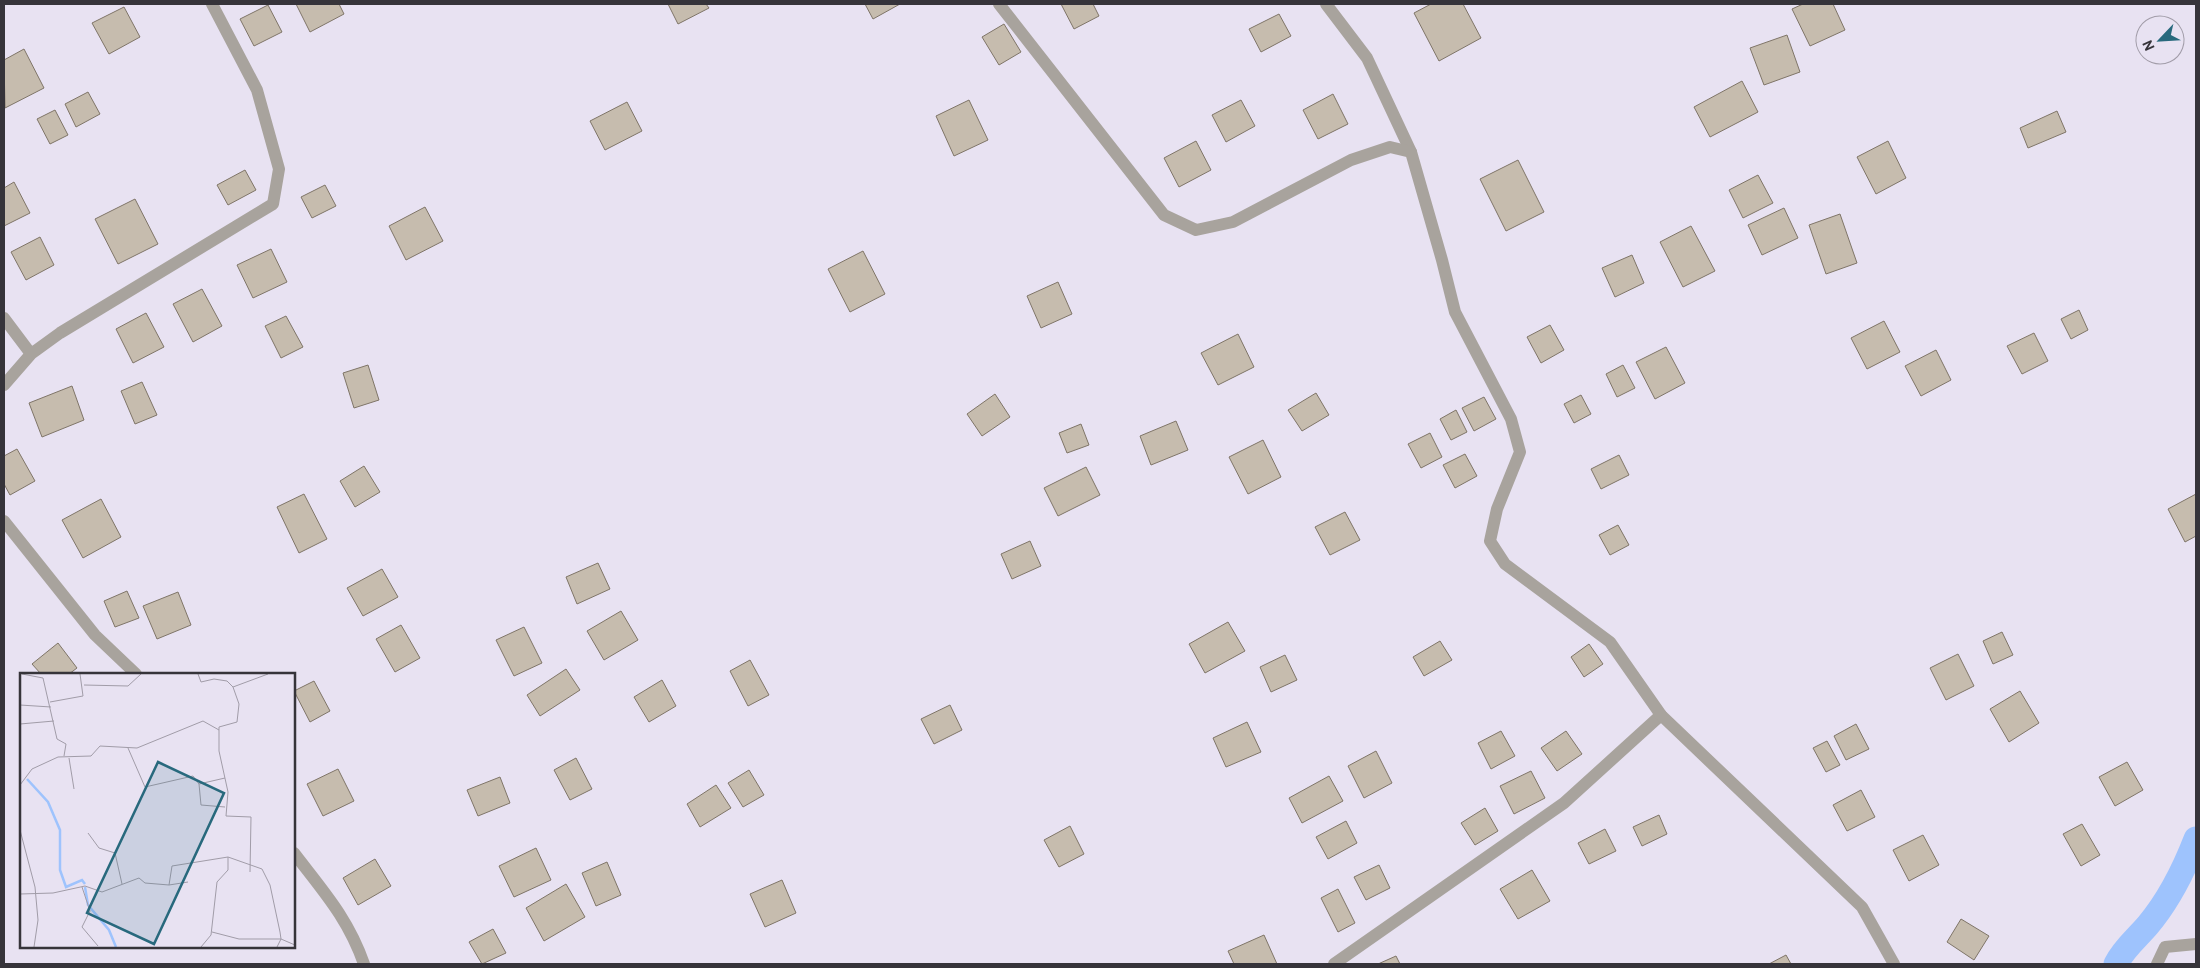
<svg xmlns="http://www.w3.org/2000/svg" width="2200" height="968" viewBox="0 0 2200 968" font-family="Overpass,sans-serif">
	<rect width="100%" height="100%" fill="#e8e2f2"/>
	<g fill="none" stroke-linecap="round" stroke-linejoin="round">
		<path stroke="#9ec3fd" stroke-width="25" d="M 2116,964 C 2124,948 2137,938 2148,925 C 2169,900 2184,870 2196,839"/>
	</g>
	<path fill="#c6bcae" stroke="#7f7568" d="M 296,4 L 339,4 L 344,14 L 310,32 Z
		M 668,4 L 706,4 L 709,8 L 678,24 Z
		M 865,4 L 900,4 L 873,19 Z
		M 1061,4 L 1093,4 L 1099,16 L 1074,29 Z
		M 1431,4 L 1463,4 L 1481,38 L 1439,61 L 1414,13 Z
		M 1803,4 L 1833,4 L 1845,30 L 1810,46 L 1792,9 Z
		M 268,5 L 282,32 L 254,46 L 240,19 Z
		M 124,7 L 140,37 L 109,54 L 92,23 Z
		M 1279,14 L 1291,36 L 1261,52 L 1249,29 Z
		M 1004,24 L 1021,52 L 999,65 L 982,37 Z
		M 1787,35 L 1800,72 L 1764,85 L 1750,48 Z
		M 24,49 L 44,88 L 5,108 L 4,60 Z
		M 1742,81 L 1758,112 L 1710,137 L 1694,107 Z
		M 88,92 L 100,114 L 76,127 L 65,104 Z
		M 1333,94 L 1348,124 L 1318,139 L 1303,110 Z
		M 969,100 L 988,140 L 954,156 L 936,116 Z
		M 1241,100 L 1255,126 L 1226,142 L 1212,115 Z
		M 627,102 L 642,131 L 605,150 L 590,121 Z
		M 55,110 L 68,135 L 50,144 L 37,119 Z
		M 2057,111 L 2066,132 L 2028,148 L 2020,128 Z
		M 1196,141 L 1211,170 L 1179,187 L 1164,158 Z
		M 1888,141 L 1906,178 L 1876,194 L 1857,157 Z
		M 1518,160 L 1544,212 L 1506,231 L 1480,179 Z
		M 245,170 L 256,190 L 228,205 L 217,185 Z
		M 1758,175 L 1773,203 L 1743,218 L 1729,190 Z
		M 14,182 L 30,213 L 4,226 L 4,188 Z
		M 325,185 L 336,206 L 312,218 L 301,197 Z
		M 135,199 L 158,244 L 118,264 L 95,219 Z
		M 425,207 L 443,241 L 406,260 L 389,226 Z
		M 1784,208 L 1798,238 L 1762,255 L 1748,225 Z
		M 1840,214 L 1857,263 L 1826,274 L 1809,225 Z
		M 1691,226 L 1715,271 L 1683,287 L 1660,242 Z
		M 40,237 L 54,265 L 26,280 L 11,252 Z
		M 271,249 L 287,282 L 253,298 L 237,265 Z
		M 863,251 L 885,294 L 850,312 L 828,269 Z
		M 1632,255 L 1644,283 L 1615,297 L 1602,268 Z
		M 1058,282 L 1072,314 L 1041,328 L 1027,296 Z
		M 202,289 L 222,326 L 193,342 L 173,304 Z
		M 2079,310 L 2088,330 L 2071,339 L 2061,319 Z
		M 146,313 L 164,347 L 133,363 L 116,329 Z
		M 286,316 L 303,347 L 281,358 L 265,326 Z
		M 1884,321 L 1900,352 L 1867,369 L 1851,338 Z
		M 1550,325 L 1564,350 L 1541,363 L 1527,337 Z
		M 2034,333 L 2048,361 L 2022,374 L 2007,346 Z
		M 1238,334 L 1254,367 L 1218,385 L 1201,353 Z
		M 1666,347 L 1685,383 L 1655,399 L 1636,362 Z
		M 1936,350 L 1951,380 L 1921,396 L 1905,366 Z
		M 368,365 L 379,400 L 354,408 L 343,373 Z
		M 1623,365 L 1635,388 L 1617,397 L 1606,374 Z
		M 142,382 L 157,415 L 135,424 L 121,391 Z
		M 72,386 L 84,420 L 42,437 L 29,403 Z
		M 1316,393 L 1329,415 L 1302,431 L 1288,410 Z
		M 995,394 L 1010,417 L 982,436 L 967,414 Z
		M 1581,395 L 1591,414 L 1574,423 L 1564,404 Z
		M 1484,397 L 1496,419 L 1474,431 L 1462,408 Z
		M 1456,410 L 1467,432 L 1451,440 L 1440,419 Z
		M 1176,421 L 1188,450 L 1151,465 L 1140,436 Z
		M 1081,424 L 1089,445 L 1067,453 L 1059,433 Z
		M 1430,433 L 1442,457 L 1421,468 L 1408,444 Z
		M 1263,440 L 1281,477 L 1248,494 L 1229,457 Z
		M 17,449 L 35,481 L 10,495 L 4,484 L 4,456 Z
		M 1465,454 L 1477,476 L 1455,488 L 1443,465 Z
		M 1619,455 L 1629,475 L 1601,489 L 1591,469 Z
		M 364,466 L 380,492 L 355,507 L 340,481 Z
		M 1086,467 L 1100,495 L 1058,516 L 1044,488 Z
		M 304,494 L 327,539 L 299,553 L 277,507 Z
		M 2196,494 L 2196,536 L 2185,542 L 2168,509 Z
		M 101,499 L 121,537 L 83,558 L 62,520 Z
		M 1345,512 L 1360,540 L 1330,555 L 1315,527 Z
		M 1618,525 L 1629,545 L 1610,555 L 1599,535 Z
		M 1030,541 L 1041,566 L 1012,579 L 1001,554 Z
		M 598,563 L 610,589 L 577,604 L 566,577 Z
		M 382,569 L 398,597 L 363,616 L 347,588 Z
		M 127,591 L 139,618 L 115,627 L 104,601 Z
		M 178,592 L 191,625 L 157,639 L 143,606 Z
		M 621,611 L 638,640 L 604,660 L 587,631 Z
		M 1228,622 L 1245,651 L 1205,673 L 1189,644 Z
		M 401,625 L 420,658 L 395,672 L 376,639 Z
		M 524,627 L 542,663 L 514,676 L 496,640 Z
		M 2002,632 L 2013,655 L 1993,664 L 1983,641 Z
		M 1440,641 L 1452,660 L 1424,676 L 1413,657 Z
		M 58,643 L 77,668 L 69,674 L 41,674 L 32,664 Z
		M 1589,644 L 1603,664 L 1584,677 L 1571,657 Z
		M 1958,654 L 1974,686 L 1946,700 L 1930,668 Z
		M 1285,655 L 1297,680 L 1271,692 L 1260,667 Z
		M 750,660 L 769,695 L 748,706 L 730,671 Z
		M 566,669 L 580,690 L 540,716 L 527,695 Z
		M 662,680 L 676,706 L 649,722 L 634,697 Z
		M 314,681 L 330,711 L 310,722 L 294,691 Z
		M 2020,691 L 2039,723 L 2009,742 L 1990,709 Z
		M 950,705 L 962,730 L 934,744 L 921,719 Z
		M 1247,722 L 1261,752 L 1226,767 L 1213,738 Z
		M 1856,724 L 1869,749 L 1846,760 L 1834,736 Z
		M 1501,731 L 1515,756 L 1491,769 L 1478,743 Z
		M 1566,731 L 1582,754 L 1557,771 L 1541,748 Z
		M 1827,741 L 1840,765 L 1826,772 L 1813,748 Z
		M 1376,751 L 1392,783 L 1364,798 L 1348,766 Z
		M 576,758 L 592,789 L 570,800 L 554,770 Z
		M 2127,762 L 2143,790 L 2115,806 L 2099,777 Z
		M 338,769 L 354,801 L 323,816 L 307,784 Z
		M 749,770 L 764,795 L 743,807 L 728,783 Z
		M 1531,771 L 1545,798 L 1514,814 L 1500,786 Z
		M 1329,776 L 1343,801 L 1302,823 L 1289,798 Z
		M 500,777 L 510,803 L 478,816 L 467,790 Z
		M 716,785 L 731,808 L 700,827 L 687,804 Z
		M 1861,790 L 1875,817 L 1847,831 L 1833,805 Z
		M 1485,808 L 1498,831 L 1475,845 L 1461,823 Z
		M 1659,815 L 1667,834 L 1642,846 L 1633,827 Z
		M 1346,821 L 1357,843 L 1328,859 L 1316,837 Z
		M 2082,824 L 2100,855 L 2081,866 L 2063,834 Z
		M 1070,826 L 1084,854 L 1059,867 L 1044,840 Z
		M 1605,829 L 1616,851 L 1589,864 L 1578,843 Z
		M 1923,835 L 1939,865 L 1909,881 L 1893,850 Z
		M 536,848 L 551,880 L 514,897 L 499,866 Z
		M 375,859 L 391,886 L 358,905 L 343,878 Z
		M 607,862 L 621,895 L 596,906 L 582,873 Z
		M 1379,865 L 1390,888 L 1366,900 L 1354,877 Z
		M 1532,870 L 1550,901 L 1518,919 L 1500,889 Z
		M 782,880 L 796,913 L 765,927 L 750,894 Z
		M 566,884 L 585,917 L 544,941 L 526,908 Z
		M 1338,889 L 1355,923 L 1338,932 L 1321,898 Z
		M 1961,919 L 1989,936 L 1974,960 L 1947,942 Z
		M 493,929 L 506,953 L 482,964 L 469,942 Z
		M 1264,935 L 1277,964 L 1234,964 L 1228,951 Z
		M 1786,955 L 1791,964 L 1769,964 Z
		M 1396,956 L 1400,964 L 1378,964 Z"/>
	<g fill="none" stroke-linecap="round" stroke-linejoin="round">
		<path stroke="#a8a39d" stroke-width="12" d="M 1326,4 L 1367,58 L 1411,152
			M 4,318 L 31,354
			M 4,385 L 31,354 L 60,333 L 273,204 L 279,169 L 257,90 L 212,4
			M 4,521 L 95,635 L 136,674
			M 294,853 C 323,891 348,918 364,964
			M 1334,964 L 1564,803 L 1661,715
			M 2157,964 L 2165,947 L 2196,944"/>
		<path stroke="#a8a39d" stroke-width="12" d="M 999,4 L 1164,215 L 1196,230 L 1233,222 L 1351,160 L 1390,147 L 1411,152 L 1442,260 L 1455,312 L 1511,419 L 1520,452 L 1497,509 L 1490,541 L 1505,564 L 1610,642 L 1661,715 L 1862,907 L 1894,964"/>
	</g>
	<g transform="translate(20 673)">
		<rect width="275" height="275" fill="#e8e2f2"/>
		<path fill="none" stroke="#9ec3fd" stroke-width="2.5" d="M 7,106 L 28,129 L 40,157 L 40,197 L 46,214 L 62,207 L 65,211M 65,214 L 68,232 L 89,257 L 96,274"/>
		<path fill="none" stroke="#a19ca8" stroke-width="1" d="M 2,1 L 23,5 L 37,66 L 46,71 L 44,83M 178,1 L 181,9 L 194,6 L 207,8 L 213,14 L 219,31 L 217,49 L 199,54 L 199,78 L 208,119 L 206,143 L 231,144 L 230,199M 64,12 L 108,13 L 121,1M 213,14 L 248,1M 30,29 L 63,23 L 60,1M 0,32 L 31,34M 0,51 L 34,48M 108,75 L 125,114 L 173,103 L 179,111 L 181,132 L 205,134M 49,85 L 54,116M 179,111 L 205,105M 0,112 L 12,96 L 38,84 L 71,83 L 80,73 L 117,75 L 183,48 L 199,57M 0,157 L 15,214 L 18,247 L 14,274M 68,160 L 79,175 L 95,180 L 102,211M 149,212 L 168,209M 62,214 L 70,238 L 62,254 L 78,273M 0,221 L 33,220 L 65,213 L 82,219 L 119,205 L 125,210 L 149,212 L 152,193 L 208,184 L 242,196 L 250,212 L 260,259 L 261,266 L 257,274M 192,259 L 219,266 L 261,266 L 275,272M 181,274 L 191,262 L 197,209 L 208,197 L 208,184"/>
		<path fill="#28697d" fill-opacity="0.15" stroke="#28697d" stroke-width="2.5" d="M 138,89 L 204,120 L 134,271 L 67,240 Z"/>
		<rect width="275" height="275" fill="none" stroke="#36343a" stroke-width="2.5"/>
	</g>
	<rect width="2200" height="968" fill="none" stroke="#36343a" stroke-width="10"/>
	<g transform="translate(2160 40) rotate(245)"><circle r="24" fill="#e8e2f2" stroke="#a19ca8"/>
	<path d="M0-4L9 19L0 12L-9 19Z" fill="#28697d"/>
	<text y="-8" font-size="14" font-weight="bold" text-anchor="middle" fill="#36343a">N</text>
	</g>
</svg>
